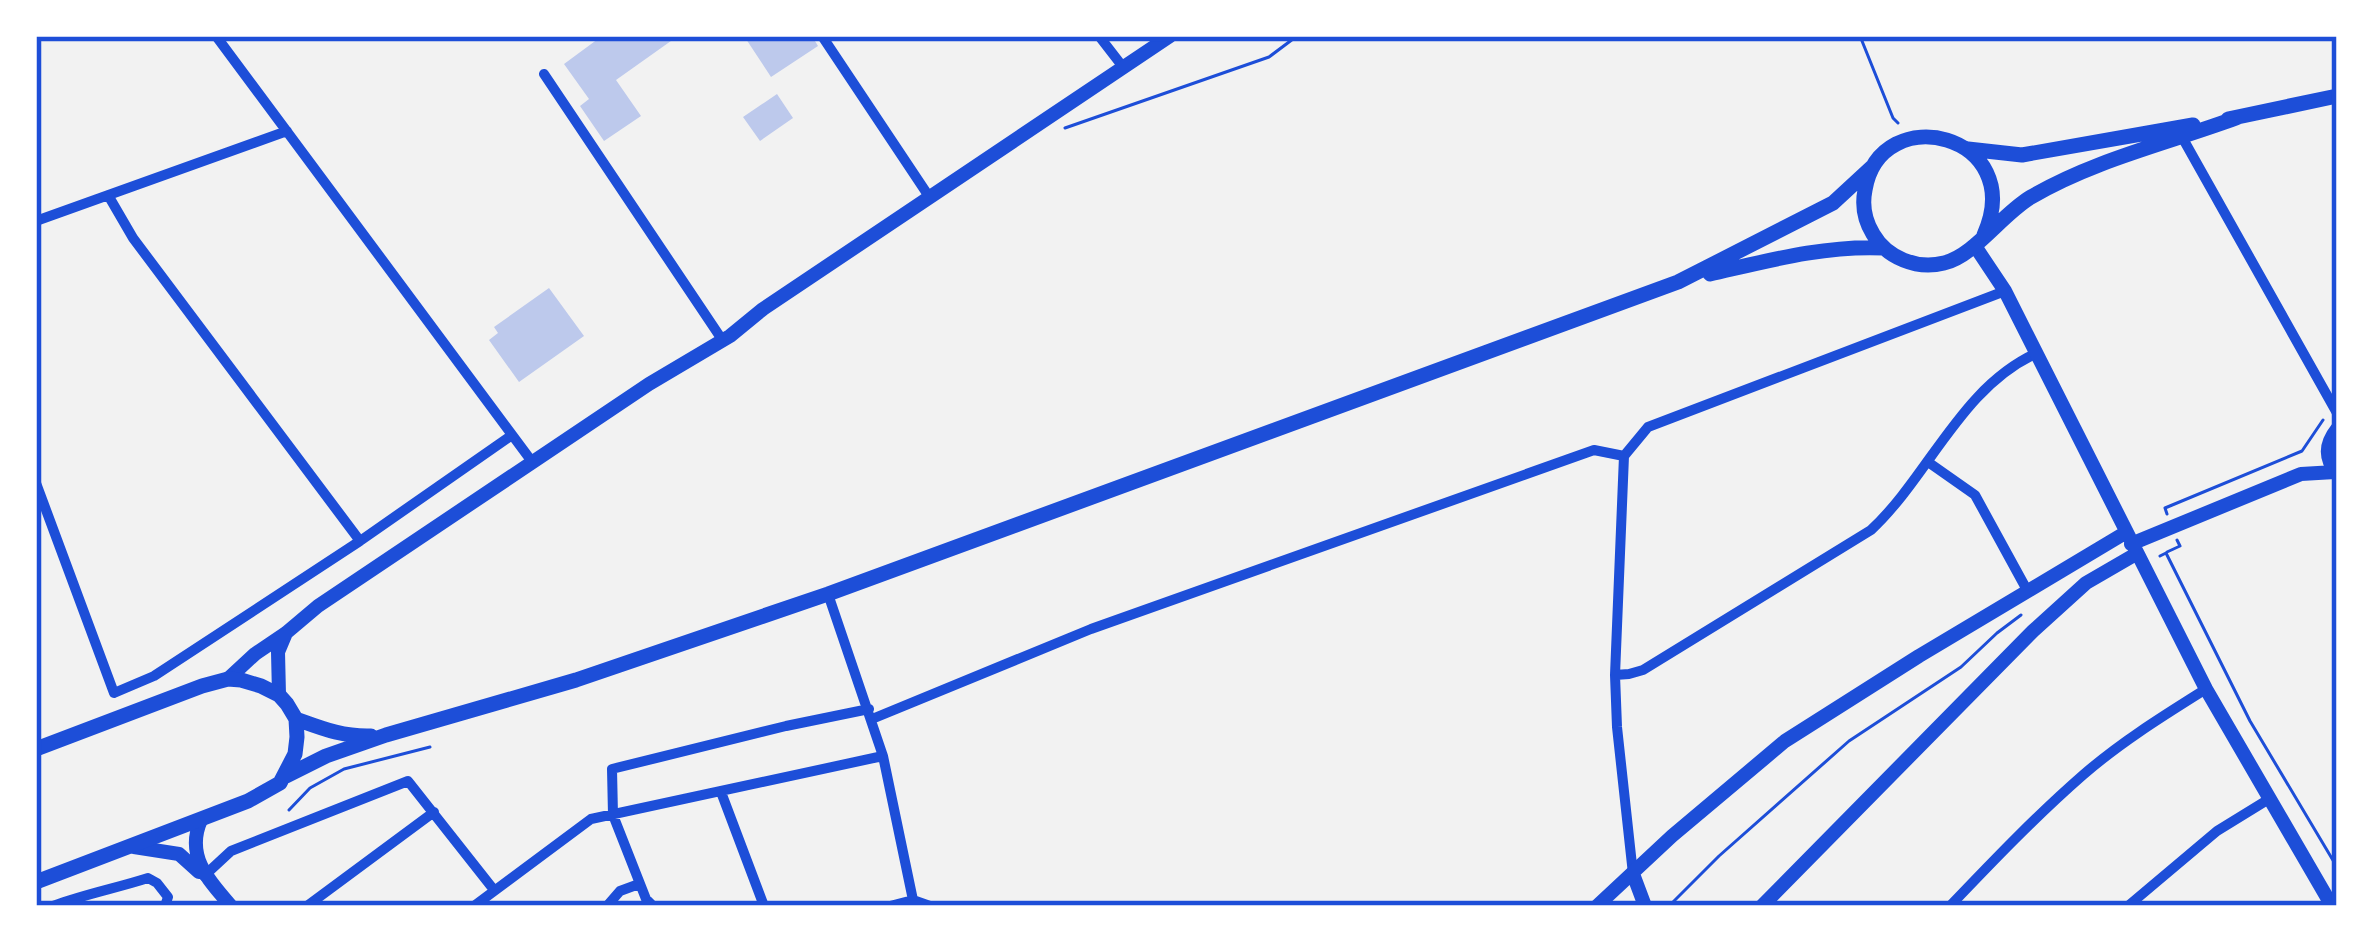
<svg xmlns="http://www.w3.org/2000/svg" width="2373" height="942" viewBox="0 0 2373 942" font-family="'PT Sans',sans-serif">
	<rect width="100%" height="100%" fill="#f2f2f2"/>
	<path fill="#bdc9ec" d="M 602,36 L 678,36 L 616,80 L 641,116 L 604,141 L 580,106 L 589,99 L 564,64 Z
		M 744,36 L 812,36 L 818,46 L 771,77 Z
		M 777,94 L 793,118 L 760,141 L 743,117 Z
		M 549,288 L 584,336 L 519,382 L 489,340 L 498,333 L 494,327 Z"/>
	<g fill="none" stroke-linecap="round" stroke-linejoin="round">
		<path stroke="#1d4ed8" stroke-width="3" d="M 1860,36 L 1893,118 L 1898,123
			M 1065,128 L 1269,57 L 1297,36
			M 2167,514 L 2165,508 L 2302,451 L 2323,420
			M 2167,552 L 2180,546 L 2177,540
			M 2160,556 L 2166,553 L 2250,721 L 2337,867
			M 289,810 L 310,788 L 344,769 L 430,747
			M 1669,906 L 1719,856 L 1849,741 L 1961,667 L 1997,633 L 2021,615"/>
		<path stroke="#1d4ed8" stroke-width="10" d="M 216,36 L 533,463
			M 822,36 L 930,198
			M 1099,36 L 1123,67
			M 544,74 L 723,341
			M 2182,137 L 2337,413
			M 108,195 L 133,238 L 360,541
			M 36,221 L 287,131
			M 1624,456 L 1615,675 L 1617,727 L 1633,874
			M 1928,462 L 1975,495 L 2027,590
			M 36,483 L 114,693 L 154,676 L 360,541 L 512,435
			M 828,594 L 883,756 L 913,900 L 890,906
			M 1615,675 L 1629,674 L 1643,670 L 1871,530 C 1929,476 1961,387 2037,353
			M 872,719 L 1091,629 L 1594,450 L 1624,456 L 1648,427 L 2005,291
			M 721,792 L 764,906
			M 204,876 L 231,851 L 408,781 L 494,890
			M 913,900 L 930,906
			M 53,906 C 85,894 117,888 148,878 L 157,883 L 168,897 L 165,906
			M 307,906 L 434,812
			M 474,906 L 591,819 L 883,756
			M 607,906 L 620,891 L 639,884
			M 653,906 L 646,899 L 613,815 L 612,769 L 786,726 L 869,709
			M 1950,906 C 1993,861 2036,816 2083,775 C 2121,742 2163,716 2206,689
			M 2128,906 L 2217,831 L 2269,799"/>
		<path stroke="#1d4ed8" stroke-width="14" d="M 1975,246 L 2005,291 L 2206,689 L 2332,906
			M 2337,429 C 2325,444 2325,459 2337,474
			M 2131,544 L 2301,474 L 2335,472
			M 228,679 L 255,654 L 286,633 L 318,606 L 649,384 L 730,336 L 763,309 L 1170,36
			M 279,695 L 278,652 L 286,633
			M 201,820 C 185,856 209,881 231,906
			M 134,847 L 179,854 L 199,872
			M 1633,874 L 1645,906
			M 1597,906 L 1672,836 L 1785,741 L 1919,656 L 2125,533
			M 1762,906 L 2033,631 L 2086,583 L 2136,554"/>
		<path stroke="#1d4ed8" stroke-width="15" d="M 2228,119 L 2337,96
			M 1968,149 L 2022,155 L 2193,125
			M 1984,235 C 2029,134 1880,98 1865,190 C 1862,205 1865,221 1873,234 C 1887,258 1917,270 1944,263 C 1974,256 2001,215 2031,197 C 2094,160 2168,143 2236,118
			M 1710,274 C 1767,261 1825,245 1884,248
			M 296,719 C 321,728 343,737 371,736
			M 36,749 L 202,686 L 228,679 L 241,680 L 261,686 L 279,695 L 287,704 L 296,719 L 297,737 L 295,754 L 280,783 L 248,801 L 36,882
			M 286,776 L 326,756 L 386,735 L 576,680 L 828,594 L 1678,282 L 1833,203 L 1872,167"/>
	</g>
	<rect width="2373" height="942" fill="none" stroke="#ffffff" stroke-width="78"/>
	<rect x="39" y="39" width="2295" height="864" fill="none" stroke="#1d4ed8" stroke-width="4.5"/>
</svg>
